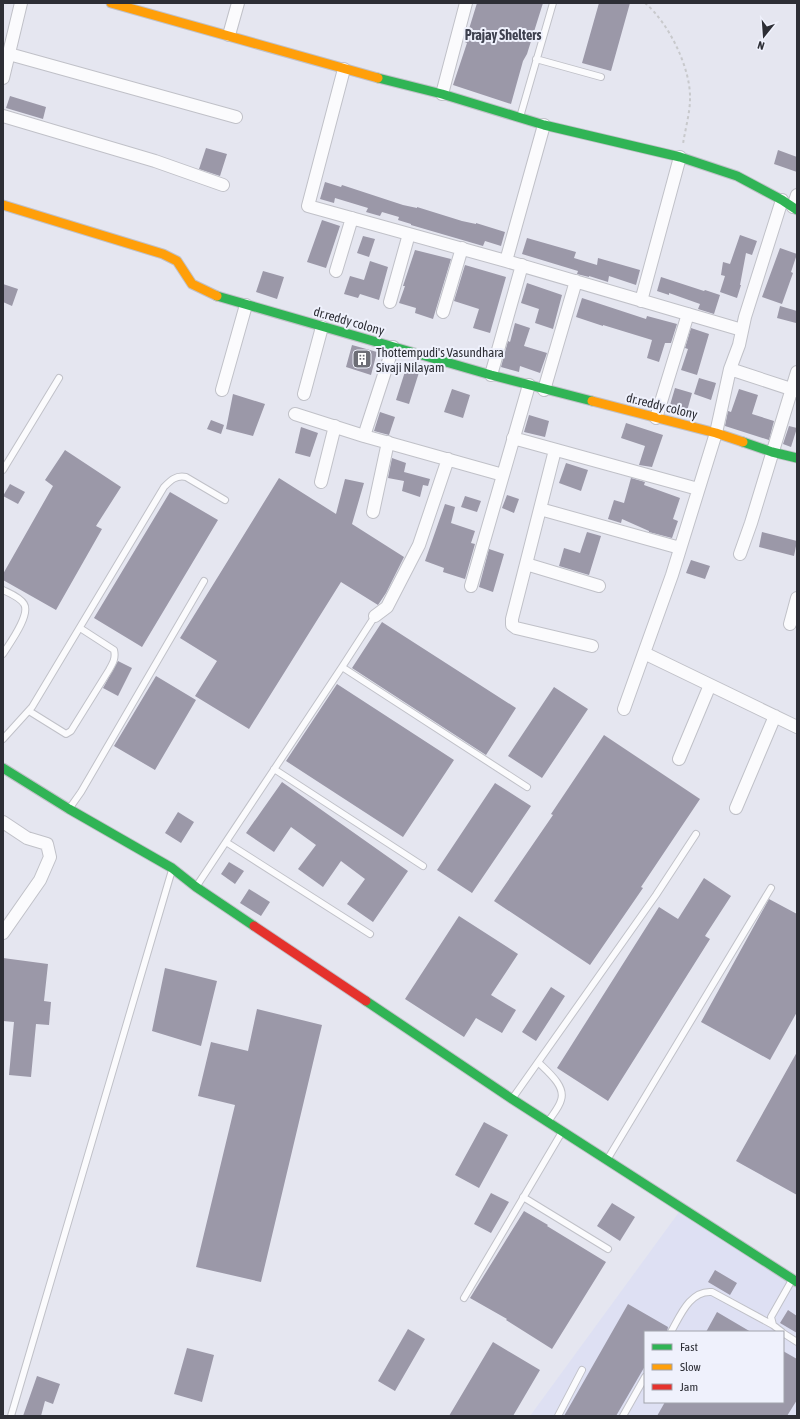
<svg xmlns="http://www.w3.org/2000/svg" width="800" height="1419" viewBox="0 0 800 1419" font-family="'Asap Condensed',sans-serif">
	<rect width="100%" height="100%" fill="#e5e6f0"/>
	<path fill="#dee0f3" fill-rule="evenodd" d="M 682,1208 L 797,1281 L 797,1416 L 530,1416 ZM 645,1332 L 783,1332 L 783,1402 L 645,1402 Z"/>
	<path fill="#9b98a8" d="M 477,3 L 543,3 L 527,54 L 523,61 L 511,104 L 453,85 L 467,43 L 465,42 Z
		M 599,3 L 630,3 L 611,71 L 582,63 Z
		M 10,96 L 46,107 L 43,119 L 6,108 Z
		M 206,148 L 227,154 L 220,176 L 199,169 Z
		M 778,150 L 797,157 L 797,172 L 774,164 Z
		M 325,182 L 341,187 L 342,185 L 403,205 L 417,208 L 417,207 L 462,221 L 476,224 L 476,223 L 505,232 L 501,246 L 485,241 L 483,246 L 411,225 L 411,224 L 398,220 L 399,217 L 382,212 L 380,216 L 366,212 L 368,208 L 335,198 L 334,203 L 320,199 Z
		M 322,220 L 340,226 L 326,268 L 307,262 Z
		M 740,235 L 757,241 L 752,255 L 746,253 L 740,285 L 741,285 L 737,298 L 720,292 L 725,276 L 721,275 L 723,262 L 730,264 Z
		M 363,236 L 375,239 L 369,257 L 357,253 Z
		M 527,238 L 576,252 L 574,258 L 597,265 L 598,258 L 640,270 L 636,285 L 609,276 L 608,282 L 589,276 L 589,277 L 577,274 L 578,271 L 522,254 Z
		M 780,248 L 797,254 L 791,272 L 793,273 L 782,304 L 762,297 Z
		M 415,250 L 451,259 L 433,319 L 415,313 L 416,308 L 399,303 L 405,286 L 403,286 Z
		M 370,261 L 388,267 L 379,300 L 360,294 L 358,298 L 344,294 L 350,276 L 364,280 Z
		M 465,265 L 506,277 L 490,333 L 473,328 L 479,309 L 454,301 Z
		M 263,271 L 284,277 L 277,299 L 256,292 Z
		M 661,277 L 704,291 L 705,290 L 720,295 L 714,314 L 698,309 L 700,304 L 669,293 L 669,295 L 657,291 Z
		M 527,283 L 562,295 L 553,329 L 535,323 L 539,309 L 521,303 Z
		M 3,284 L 18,289 L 12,306 L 3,302 Z
		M 582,298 L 646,319 L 647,316 L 677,324 L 671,343 L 665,343 L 659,362 L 647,358 L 652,340 L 603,325 L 603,326 L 576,317 Z
		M 780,306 L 797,311 L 796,323 L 777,318 Z
		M 515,323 L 530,328 L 524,346 L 547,353 L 540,373 L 520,366 L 519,372 L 501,367 L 508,341 L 510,342 Z
		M 691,328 L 709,334 L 697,375 L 681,370 L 688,349 L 685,348 Z
		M 352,345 L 377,352 L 371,375 L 346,367 Z
		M 408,362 L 421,366 L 409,404 L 396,400 Z
		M 699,378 L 716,383 L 711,400 L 694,394 Z
		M 675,388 L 692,393 L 687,411 L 670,405 Z
		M 452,389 L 470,395 L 463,418 L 444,412 Z
		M 739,389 L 758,395 L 752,414 L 774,421 L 769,440 L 725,426 L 728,411 L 731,412 Z
		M 233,394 L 265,404 L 253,436 L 226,429 Z
		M 380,412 L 395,417 L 389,435 L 374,431 Z
		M 529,415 L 549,421 L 545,437 L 524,432 Z
		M 211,420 L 224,425 L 221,434 L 207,429 Z
		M 626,423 L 663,435 L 652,467 L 639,465 L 645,446 L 621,438 Z
		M 789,426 L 797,428 L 791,447 L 783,444 Z
		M 301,427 L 318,433 L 310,457 L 295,453 Z
		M 65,450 L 121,487 L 96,526 L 102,529 L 56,610 L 3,580 L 3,574 L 53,486 L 45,480 Z
		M 392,458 L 406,463 L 404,472 L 430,479 L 428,486 L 423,485 L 420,497 L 402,491 L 404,481 L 388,478 Z
		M 566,463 L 588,470 L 581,491 L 559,483 Z
		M 279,478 L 336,514 L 345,479 L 364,483 L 352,524 L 404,557 L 386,593 L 378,605 L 341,582 L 249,729 L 195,696 L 217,661 L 180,638 Z
		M 631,478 L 645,482 L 644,485 L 680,498 L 673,519 L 678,521 L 672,538 L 649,532 L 649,531 L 622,519 L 621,523 L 608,519 L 614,500 L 624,503 Z
		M 10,484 L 25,492 L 18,504 L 3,496 Z
		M 170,492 L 218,520 L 142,647 L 94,618 Z
		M 507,495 L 519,499 L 514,513 L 502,508 Z
		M 465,496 L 481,501 L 477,512 L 461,507 Z
		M 445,504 L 455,507 L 451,523 L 475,531 L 471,543 L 475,544 L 465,579 L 443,572 L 444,568 L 425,561 Z
		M 587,532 L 601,536 L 589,575 L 559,566 L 564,548 L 580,553 Z
		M 762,532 L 797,541 L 794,556 L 759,547 Z
		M 489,549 L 504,554 L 493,592 L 479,587 Z
		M 691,560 L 710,566 L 705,579 L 686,573 Z
		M 382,622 L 516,708 L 486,755 L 352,668 Z
		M 118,661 L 132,668 L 118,696 L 103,688 Z
		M 156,676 L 196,700 L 155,770 L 114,746 Z
		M 337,684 L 454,760 L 403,837 L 286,761 Z
		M 554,687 L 588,709 L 542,778 L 508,756 Z
		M 604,735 L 700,799 L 641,887 L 643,888 L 590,965 L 494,901 L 553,815 L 551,814 Z
		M 282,782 L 408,871 L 373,922 L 347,904 L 365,879 L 341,861 L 323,887 L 298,869 L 316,845 L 291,827 L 274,852 L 246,833 Z
		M 495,783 L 531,806 L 472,893 L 437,870 Z
		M 178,812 L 194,822 L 181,843 L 165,833 Z
		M 229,862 L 244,871 L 235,884 L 221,874 Z
		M 704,878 L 731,896 L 705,936 L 710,939 L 608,1101 L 557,1068 L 659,907 L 678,919 Z
		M 249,889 L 270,902 L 261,916 L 240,903 Z
		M 769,899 L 797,914 L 797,1012 L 770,1060 L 701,1022 Z
		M 459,916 L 518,954 L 491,995 L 516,1010 L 502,1033 L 476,1018 L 464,1037 L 405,999 Z
		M 3,958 L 48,964 L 44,1001 L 51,1002 L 49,1025 L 36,1024 L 31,1077 L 9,1075 L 14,1022 L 3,1021 Z
		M 165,968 L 217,981 L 201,1046 L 152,1031 Z
		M 551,987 L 565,996 L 536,1041 L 522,1032 Z
		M 257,1009 L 322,1025 L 261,1282 L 196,1267 L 235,1105 L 198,1096 L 211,1042 L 248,1051 Z
		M 797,1052 L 797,1195 L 736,1161 Z
		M 484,1122 L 508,1135 L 479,1188 L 455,1175 Z
		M 491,1193 L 509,1202 L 491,1233 L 474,1224 Z
		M 612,1203 L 635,1217 L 620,1241 L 597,1226 Z
		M 524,1211 L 548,1225 L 547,1226 L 606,1262 L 552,1349 L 506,1320 L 507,1319 L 470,1298 Z
		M 715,1270 L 737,1283 L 730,1295 L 708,1282 Z
		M 628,1304 L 668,1327 L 667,1332 L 645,1332 L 645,1366 L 616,1416 L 564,1416 Z
		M 788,1310 L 797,1316 L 797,1333 L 780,1323 Z
		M 717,1312 L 751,1332 L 706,1332 Z
		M 408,1329 L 425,1339 L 395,1391 L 378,1381 Z
		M 493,1342 L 540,1370 L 513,1416 L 449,1416 Z
		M 187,1348 L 214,1355 L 202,1402 L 174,1394 Z
		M 783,1351 L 797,1359 L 797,1400 L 787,1416 L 657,1416 L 665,1402 L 783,1402 Z
		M 37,1376 L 60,1384 L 53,1404 L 45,1401 L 41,1416 L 23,1416 Z"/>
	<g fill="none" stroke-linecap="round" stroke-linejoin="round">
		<g stroke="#c0c1c8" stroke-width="8">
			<path id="lane" d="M 536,59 L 601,77
				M 520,117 L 553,3
				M 3,470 L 59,378
				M 3,590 C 9,593 20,597 24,604 C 31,615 9,644 3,654
				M 342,667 L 527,787
				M 29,711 L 66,734 L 71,731 L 109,670 C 113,663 116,658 114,650 L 80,628
				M 3,739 L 32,707 L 164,487 C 171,480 176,475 186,477 L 225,500
				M 274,769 L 423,866
				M 69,809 L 81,792 L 204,581
				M 226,842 L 370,934
				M 196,887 L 342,667 L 375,616
				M 538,1062 C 547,1071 566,1086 561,1100 C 559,1108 552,1115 548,1122
				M 512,1099 L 656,895 L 696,834
				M 607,1160 L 771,888
				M 523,1197 L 608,1249
				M 464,1298 L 562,1132
				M 671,1332 C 680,1316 690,1290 712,1292 L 773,1325
				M 782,1332 L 773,1325 L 771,1317 L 792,1280
				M 783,1333 L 797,1342
				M 11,1416 L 172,870
				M 558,1416 L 582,1370
				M 623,1416 L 645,1377"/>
		</g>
		<g stroke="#c0c1c8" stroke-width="14">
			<path id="street" d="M 229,35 L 238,3
				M 9,54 L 236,117
				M 344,69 L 308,206 L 506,261 L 742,330
				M 3,78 L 21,3
				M 442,94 L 466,3
				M 3,116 L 155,161 L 223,185
				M 782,200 L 745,317 L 739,345 L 730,369 L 716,433 L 672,575 L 644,653 L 797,727
				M 793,207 L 797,195
				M 506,261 L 544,125
				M 336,271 L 352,218
				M 641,301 L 680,157
				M 390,302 L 409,234
				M 443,312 L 462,248
				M 730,369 L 797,391
				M 491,375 L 522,265
				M 222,390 L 246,305
				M 544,390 L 576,281
				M 304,394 L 322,327
				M 295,414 L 364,436 L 503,475
				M 656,418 L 688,314
				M 364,436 L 393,347
				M 513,438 L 698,489
				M 555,450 L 512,619 L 512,625 L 516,628 L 592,646
				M 321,482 L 335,426
				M 540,509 L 680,548
				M 373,512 L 388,442
				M 740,554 L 751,523 L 797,372
				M 526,564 L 599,586
				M 471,586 L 529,385
				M 375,616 L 387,607 L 419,545 L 448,459
				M 790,624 L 797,598
				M 624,709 L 644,653
				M 679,759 L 710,685
				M 736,808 L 775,716
				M 3,822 L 27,838 L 47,844 L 50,857 L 40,880 L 3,933"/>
		</g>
		<g stroke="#c0c1c8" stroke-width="11">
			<path id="fast" d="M 378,78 L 442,94 L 544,125 L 680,157 L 737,176 L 782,200 L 797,210
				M 217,296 L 491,375 L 592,401
				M 743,442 L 772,452 L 797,458
				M 3,768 L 69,809 L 172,868 L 196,887 L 254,926
				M 366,1001 L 512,1099 L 797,1282"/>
		</g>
		<g stroke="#c0c1c8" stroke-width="11">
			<path id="slow" d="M 111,3 L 378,78
				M 3,205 L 163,254 L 177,261 L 192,284 L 217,296
				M 592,401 L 716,433 L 743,442"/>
		</g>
		<g stroke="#c0c1c8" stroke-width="11">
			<path id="jam" d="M 254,926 L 366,1001"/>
		</g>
		<path stroke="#c8c9cc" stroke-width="2" stroke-dasharray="3 3" stroke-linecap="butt" d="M 645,3 C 668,22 691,68 690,99 C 690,113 685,130 683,144"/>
		<use href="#lane" stroke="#fbfbfd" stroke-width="6"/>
		<use href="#street" stroke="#fbfbfd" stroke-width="12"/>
		<use href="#fast" stroke="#30b455" stroke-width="9"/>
		<use href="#slow" stroke="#ff9f0a" stroke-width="9"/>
		<use href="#jam" stroke="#e5322d" stroke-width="9"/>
	</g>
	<defs>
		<g id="building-square" transform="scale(1)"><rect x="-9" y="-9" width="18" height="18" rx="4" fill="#6d6e76" stroke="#eff1fc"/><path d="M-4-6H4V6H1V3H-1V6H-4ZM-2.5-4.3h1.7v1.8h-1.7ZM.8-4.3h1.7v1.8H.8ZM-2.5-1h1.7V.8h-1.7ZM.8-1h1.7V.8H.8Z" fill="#fff"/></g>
	</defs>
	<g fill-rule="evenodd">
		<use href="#building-square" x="362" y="359"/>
	</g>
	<g text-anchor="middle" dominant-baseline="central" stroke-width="4" stroke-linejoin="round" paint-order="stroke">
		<g font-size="13" fill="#2d2e35" stroke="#eff1fc">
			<text transform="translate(349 321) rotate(16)">dr.reddy colony</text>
			<text transform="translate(662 406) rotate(14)">dr.reddy colony</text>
		</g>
		<g font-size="13" fill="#2d2e35" stroke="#eff1fc" text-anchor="start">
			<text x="376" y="352">Thottempudi's Vasundhara<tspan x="376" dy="15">Sivaji Nilayam</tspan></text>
		</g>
		<g font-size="14" font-weight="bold" fill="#3e414f" stroke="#eff1fc">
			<text x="503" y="35">Prajay Shelters</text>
		</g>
	</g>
	<rect width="800" height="1419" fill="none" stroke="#2d2e35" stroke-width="8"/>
	<rect x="644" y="1331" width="140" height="72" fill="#eff1fc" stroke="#a1a3ac"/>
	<rect x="652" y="1344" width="20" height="6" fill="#30b455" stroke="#a1a3ac"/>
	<text x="680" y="1351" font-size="12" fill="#2d2e35">Fast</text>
	<rect x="652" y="1364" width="20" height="6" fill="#ff9f0a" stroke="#a1a3ac"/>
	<text x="680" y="1371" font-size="12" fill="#2d2e35">Slow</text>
	<rect x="652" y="1384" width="20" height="6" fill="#e5322d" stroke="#a1a3ac"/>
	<text x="680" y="1391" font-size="12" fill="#2d2e35">Jam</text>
	<g transform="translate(764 36) rotate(197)" stroke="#eff1fc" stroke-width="3" paint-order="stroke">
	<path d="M0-3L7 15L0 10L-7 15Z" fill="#2d2e35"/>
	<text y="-6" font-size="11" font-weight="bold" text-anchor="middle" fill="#2d2e35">N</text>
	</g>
</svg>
